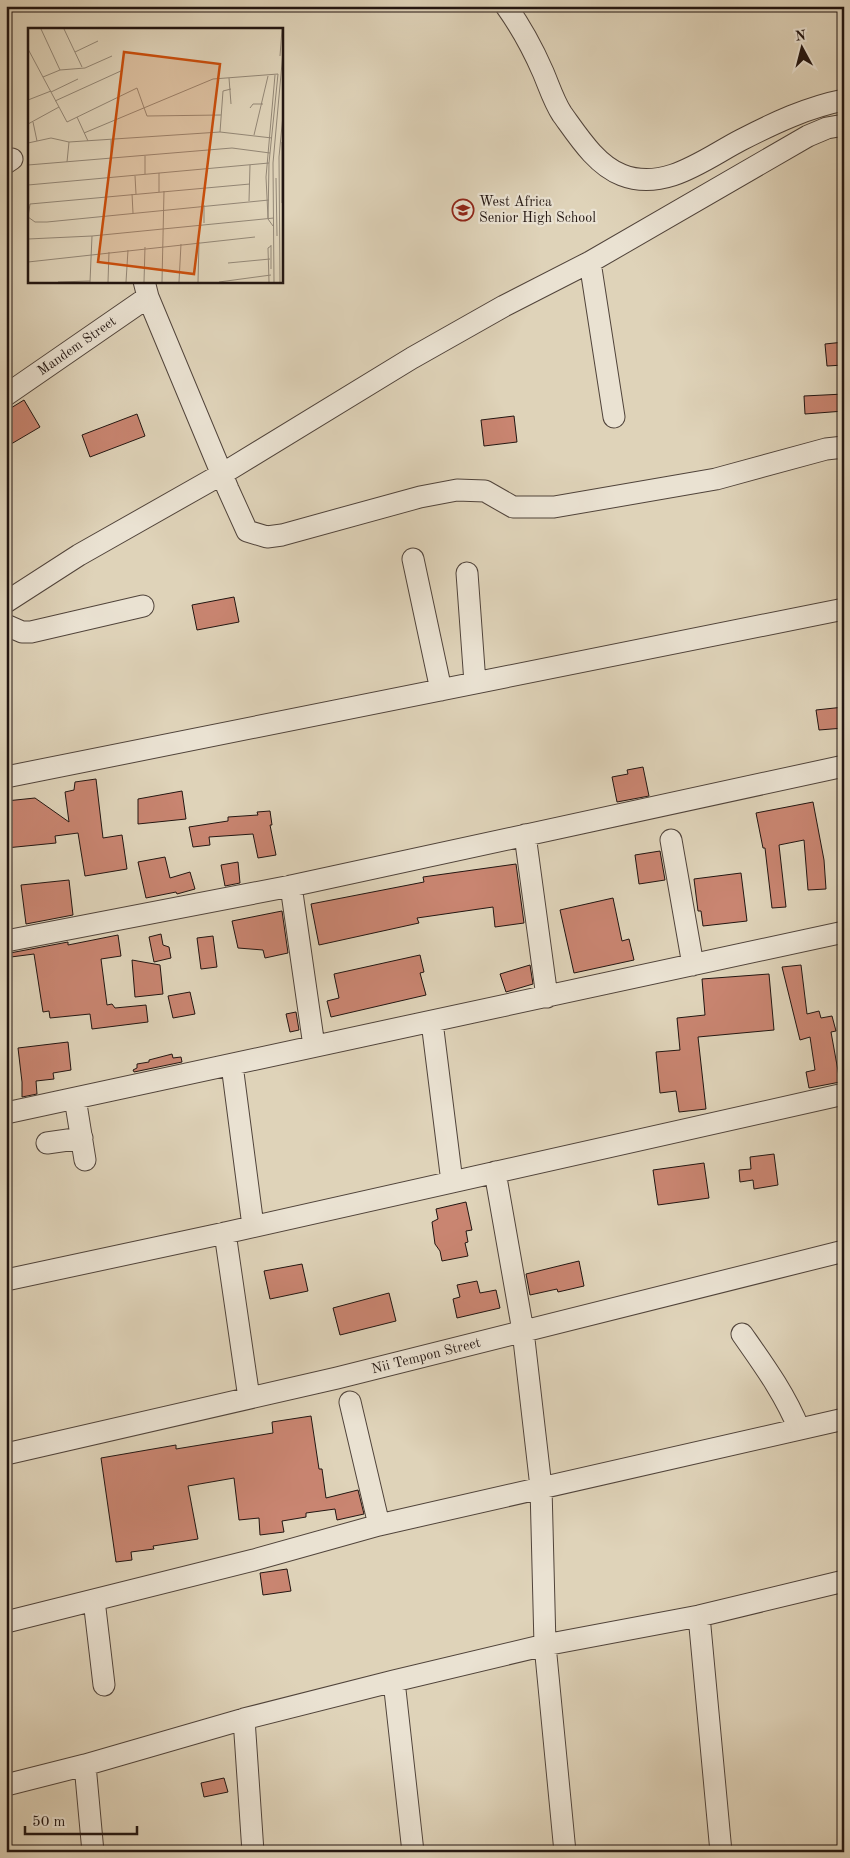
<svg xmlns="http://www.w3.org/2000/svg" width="850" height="1858" viewBox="0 0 850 1858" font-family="'Old Standard TT',serif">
	<rect width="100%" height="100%" fill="#dfd3b9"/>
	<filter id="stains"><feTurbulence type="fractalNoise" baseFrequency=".004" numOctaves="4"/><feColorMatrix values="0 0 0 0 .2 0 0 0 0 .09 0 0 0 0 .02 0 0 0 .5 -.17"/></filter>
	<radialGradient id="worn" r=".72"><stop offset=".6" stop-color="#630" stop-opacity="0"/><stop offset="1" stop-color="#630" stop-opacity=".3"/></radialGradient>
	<path fill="#c98571" stroke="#221511" d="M 844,342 L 844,365 L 827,366 L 825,344 Z
		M 844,394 L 844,411 L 805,414 L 804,396 Z
		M 24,400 L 40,427 L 6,447 L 6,411 Z
		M 137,414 L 145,436 L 90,457 L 82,435 Z
		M 514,416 L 517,442 L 484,446 L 481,420 Z
		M 234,597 L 239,622 L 197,630 L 192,605 Z
		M 844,707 L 844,728 L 819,730 L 816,710 Z
		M 643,767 L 649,796 L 617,802 L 612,777 L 628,774 L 627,770 Z
		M 96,779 L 103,838 L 122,835 L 127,869 L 85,876 L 78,833 L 55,836 L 56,843 L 6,848 L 6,801 L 35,798 L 69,822 L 65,792 L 74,790 L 75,782 Z
		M 182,791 L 186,819 L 138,824 L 138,799 Z
		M 813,802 L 824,860 L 826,889 L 808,890 L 804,840 L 779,845 L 786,907 L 772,908 L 765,848 L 763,848 L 756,813 Z
		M 270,811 L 272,825 L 270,825 L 276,855 L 258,858 L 253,834 L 209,837 L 210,845 L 193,847 L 189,827 L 228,821 L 228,817 L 258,815 L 257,812 Z
		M 660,851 L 665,880 L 639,884 L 635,855 Z
		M 165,857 L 170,878 L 190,872 L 195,889 L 177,894 L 176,892 L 146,898 L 138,862 Z
		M 238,862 L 240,883 L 225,886 L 221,865 Z
		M 516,864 L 524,923 L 495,927 L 493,907 L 417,918 L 419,923 L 319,945 L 311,904 L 424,882 L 423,877 Z
		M 741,873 L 747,921 L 703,926 L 701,911 L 698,911 L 694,879 Z
		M 69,880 L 73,915 L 26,924 L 21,885 Z
		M 613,898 L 622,941 L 629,939 L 634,960 L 574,973 L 560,910 Z
		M 282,911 L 288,953 L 265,958 L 263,950 L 238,948 L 232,921 Z
		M 161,934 L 163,945 L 169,947 L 171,958 L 154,962 L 149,937 Z
		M 118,935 L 121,956 L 101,959 L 107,1005 L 112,1004 L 115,1008 L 146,1005 L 148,1022 L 92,1029 L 90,1014 L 50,1018 L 49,1011 L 43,1012 L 34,954 L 11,957 L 10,953 L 68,942 L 68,945 Z
		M 213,936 L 217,967 L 201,969 L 197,938 Z
		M 420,955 L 424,972 L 420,973 L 426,995 L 331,1017 L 327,1001 L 339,998 L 334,974 Z
		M 132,960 L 160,965 L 163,994 L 135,997 Z
		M 530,965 L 533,984 L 506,992 L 500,974 Z
		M 801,965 L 807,1014 L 819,1011 L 821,1018 L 832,1016 L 836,1031 L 831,1032 L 840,1082 L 809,1088 L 806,1072 L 815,1070 L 810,1037 L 800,1040 L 782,967 Z
		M 769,974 L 774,1030 L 698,1037 L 706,1109 L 679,1112 L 676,1091 L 660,1093 L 656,1052 L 680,1050 L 677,1018 L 705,1015 L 702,979 Z
		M 190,992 L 195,1014 L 173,1018 L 168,996 Z
		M 296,1012 L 299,1030 L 290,1032 L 286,1014 Z
		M 68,1042 L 71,1070 L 53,1073 L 54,1079 L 36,1081 L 37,1094 L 22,1097 L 22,1082 L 18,1048 Z
		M 172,1054 L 173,1058 L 181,1057 L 182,1062 L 134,1072 L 133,1070 L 137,1068 L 137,1064 L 149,1062 L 149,1060 Z
		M 774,1154 L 778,1185 L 754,1189 L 753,1180 L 740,1182 L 739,1170 L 751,1169 L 750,1157 Z
		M 704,1163 L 709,1198 L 658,1205 L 653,1170 Z
		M 466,1202 L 472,1230 L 466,1231 L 468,1242 L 465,1243 L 468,1256 L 442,1261 L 440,1251 L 435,1244 L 432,1222 L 438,1219 L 436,1209 Z
		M 579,1261 L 584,1286 L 558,1292 L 557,1289 L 530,1295 L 526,1274 Z
		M 302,1264 L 308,1291 L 270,1299 L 264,1271 Z
		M 477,1281 L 480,1293 L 496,1290 L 500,1308 L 457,1318 L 453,1299 L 460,1297 L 457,1285 Z
		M 389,1293 L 396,1321 L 340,1335 L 333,1308 Z
		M 311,1416 L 319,1469 L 322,1469 L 326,1498 L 358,1490 L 364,1514 L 337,1520 L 335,1509 L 306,1513 L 306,1517 L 282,1521 L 284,1532 L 260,1535 L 259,1518 L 239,1520 L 234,1478 L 188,1486 L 198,1539 L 153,1546 L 154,1549 L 131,1552 L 132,1560 L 116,1562 L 101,1458 L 176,1445 L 176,1449 L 273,1433 L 272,1422 Z
		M 287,1569 L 291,1591 L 263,1595 L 260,1573 Z
		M 224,1778 L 228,1792 L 204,1797 L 201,1783 Z"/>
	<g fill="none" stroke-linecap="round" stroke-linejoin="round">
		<g stroke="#51443b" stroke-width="23">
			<path id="minor" d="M 506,6 C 521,27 533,49 543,72 C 549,86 554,102 562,114 C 578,136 596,165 622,175 C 665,192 706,158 741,140 C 774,123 808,107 844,100
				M 6,163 L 12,159
				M 590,262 L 614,417
				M 144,281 L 148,297 L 228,489 L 247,531 L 267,537 L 282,535 L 420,497 L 457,490 L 485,491 L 513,507 L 554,507 L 716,479 L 826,449 L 844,447
				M 6,395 L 148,297
				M 413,559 L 441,690
				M 467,573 L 475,683
				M 6,602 L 79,555 L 222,474 L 412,358 L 504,306 L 590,262 L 808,136 L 827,128 L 844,125
				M 6,625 L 22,632 L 31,632 L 143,606
				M 6,777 L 844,609
				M 525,835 L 547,997
				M 671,840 L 693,965
				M 291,886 L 314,1046
				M 6,941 L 291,886 L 844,766
				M 432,1022 L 452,1182
				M 232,1065 L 253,1226
				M 75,1098 L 85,1160
				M 6,1113 L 844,932
				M 47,1143 L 82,1138
				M 495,1172 L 523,1331 L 541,1487 L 545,1645 L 565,1852
				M 225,1233 L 249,1398
				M 6,1280 L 225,1233 L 844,1094
				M 742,1334 C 763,1364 785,1394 799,1429
				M 350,1402 L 379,1525
				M 6,1454 L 337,1378 L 844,1251
				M 94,1600 L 104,1685
				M 699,1616 L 721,1852
				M 6,1622 L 254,1560 L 379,1525 L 844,1419
				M 394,1681 L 413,1852
				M 244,1719 L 253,1852
				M 85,1765 L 93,1852
				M 6,1785 L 85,1765 L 244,1719 L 394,1681 L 545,1645 L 699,1616 L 844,1581"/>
		</g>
		<use href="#minor" stroke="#eae2d2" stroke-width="21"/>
	</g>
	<defs>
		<g id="school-ring" transform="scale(1.125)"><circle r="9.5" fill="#eae2d2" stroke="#8f2418" stroke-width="1.5"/><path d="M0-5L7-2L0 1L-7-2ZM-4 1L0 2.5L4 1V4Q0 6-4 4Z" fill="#8f2418"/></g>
	</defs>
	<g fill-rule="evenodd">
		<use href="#school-ring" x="463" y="210"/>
	</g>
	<g text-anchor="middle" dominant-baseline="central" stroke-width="4.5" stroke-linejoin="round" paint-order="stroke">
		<g font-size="14" fill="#221511" stroke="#eae2d2" text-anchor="start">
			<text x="479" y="202">West Africa<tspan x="479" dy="16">Senior High School</tspan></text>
		</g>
		<g font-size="14" fill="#221511" stroke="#eae2d2">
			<text transform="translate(77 346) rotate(-35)">Mandem Street</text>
			<text transform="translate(426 1356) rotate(-14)">Nii Tempon Street</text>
		</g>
	</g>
	<g transform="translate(28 28)">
		<rect width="255" height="255" fill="#dfd3b9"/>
		<path fill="none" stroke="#938776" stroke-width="1" d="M 13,1 L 32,42M 36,1 L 54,39M 0,21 L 39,94 L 109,60 L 119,88 L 193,87M 47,24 L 70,13M 252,28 L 254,1M 15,49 L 32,42 L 57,40 L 84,28M 201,50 L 203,76M 23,64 L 50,51M 0,72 L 23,63M 27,73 L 95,42M 222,80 L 225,76 L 235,76M 49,89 L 60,113M 5,94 L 9,113M 0,96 L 31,79M 192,104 L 195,63 L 203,61M 56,105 L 185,51 L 250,46M 226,107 L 240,48M 83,112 L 83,130M 0,115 L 23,110 L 41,114 L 192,104 L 244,110M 117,128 L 117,146M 39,134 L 41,114M 0,137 L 204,120 L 242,125M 131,145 L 131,164M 107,148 L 108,166M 248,150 L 249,208M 222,156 L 2,176 L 0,189 L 7,194 L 19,194 L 241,172M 0,157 L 241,135M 104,166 L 105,185M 221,173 L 222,137M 254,175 L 254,114M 240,190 L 238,149 L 247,47M 176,195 L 176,177M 245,198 L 240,191 L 241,135 L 250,46M 0,211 L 64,208 L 246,190M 0,234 L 227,209M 200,235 L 242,231M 243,241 L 243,217M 30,254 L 62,253M 62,254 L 64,208M 80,254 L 81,224M 98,254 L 100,222M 116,254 L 117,219M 134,254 L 136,163M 151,254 L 153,216M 170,254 L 171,214M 191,254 L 243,247M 241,254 L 240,220 L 243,218M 246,254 L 245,135 L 255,24M 252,254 L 251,129 L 255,87"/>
		<path fill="#ca4f0d" fill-opacity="0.15" stroke="#ca4f0d" stroke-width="2.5" d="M 96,24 L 192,36 L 166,246 L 70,234 Z"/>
		<rect width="255" height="255" fill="none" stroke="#221511" stroke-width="2.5"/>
	</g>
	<rect width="850" height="1858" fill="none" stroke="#dfd3b9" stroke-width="25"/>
	<rect x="8" y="8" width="835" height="1843" fill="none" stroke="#221511" stroke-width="2.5"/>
	<rect x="12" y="12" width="825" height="1833" fill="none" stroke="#221511"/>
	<g transform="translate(802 48) rotate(353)" stroke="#eae2d2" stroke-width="4" paint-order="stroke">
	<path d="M0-4L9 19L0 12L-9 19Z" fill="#221511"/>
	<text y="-8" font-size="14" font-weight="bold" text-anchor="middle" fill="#221511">N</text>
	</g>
	<path d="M25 1826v8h112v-8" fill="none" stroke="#221511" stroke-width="2.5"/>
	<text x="32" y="1826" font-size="15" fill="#221511" stroke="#eae2d2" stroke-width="4" paint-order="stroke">50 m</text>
	<rect width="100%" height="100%" filter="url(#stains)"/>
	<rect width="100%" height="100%" fill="url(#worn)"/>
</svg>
